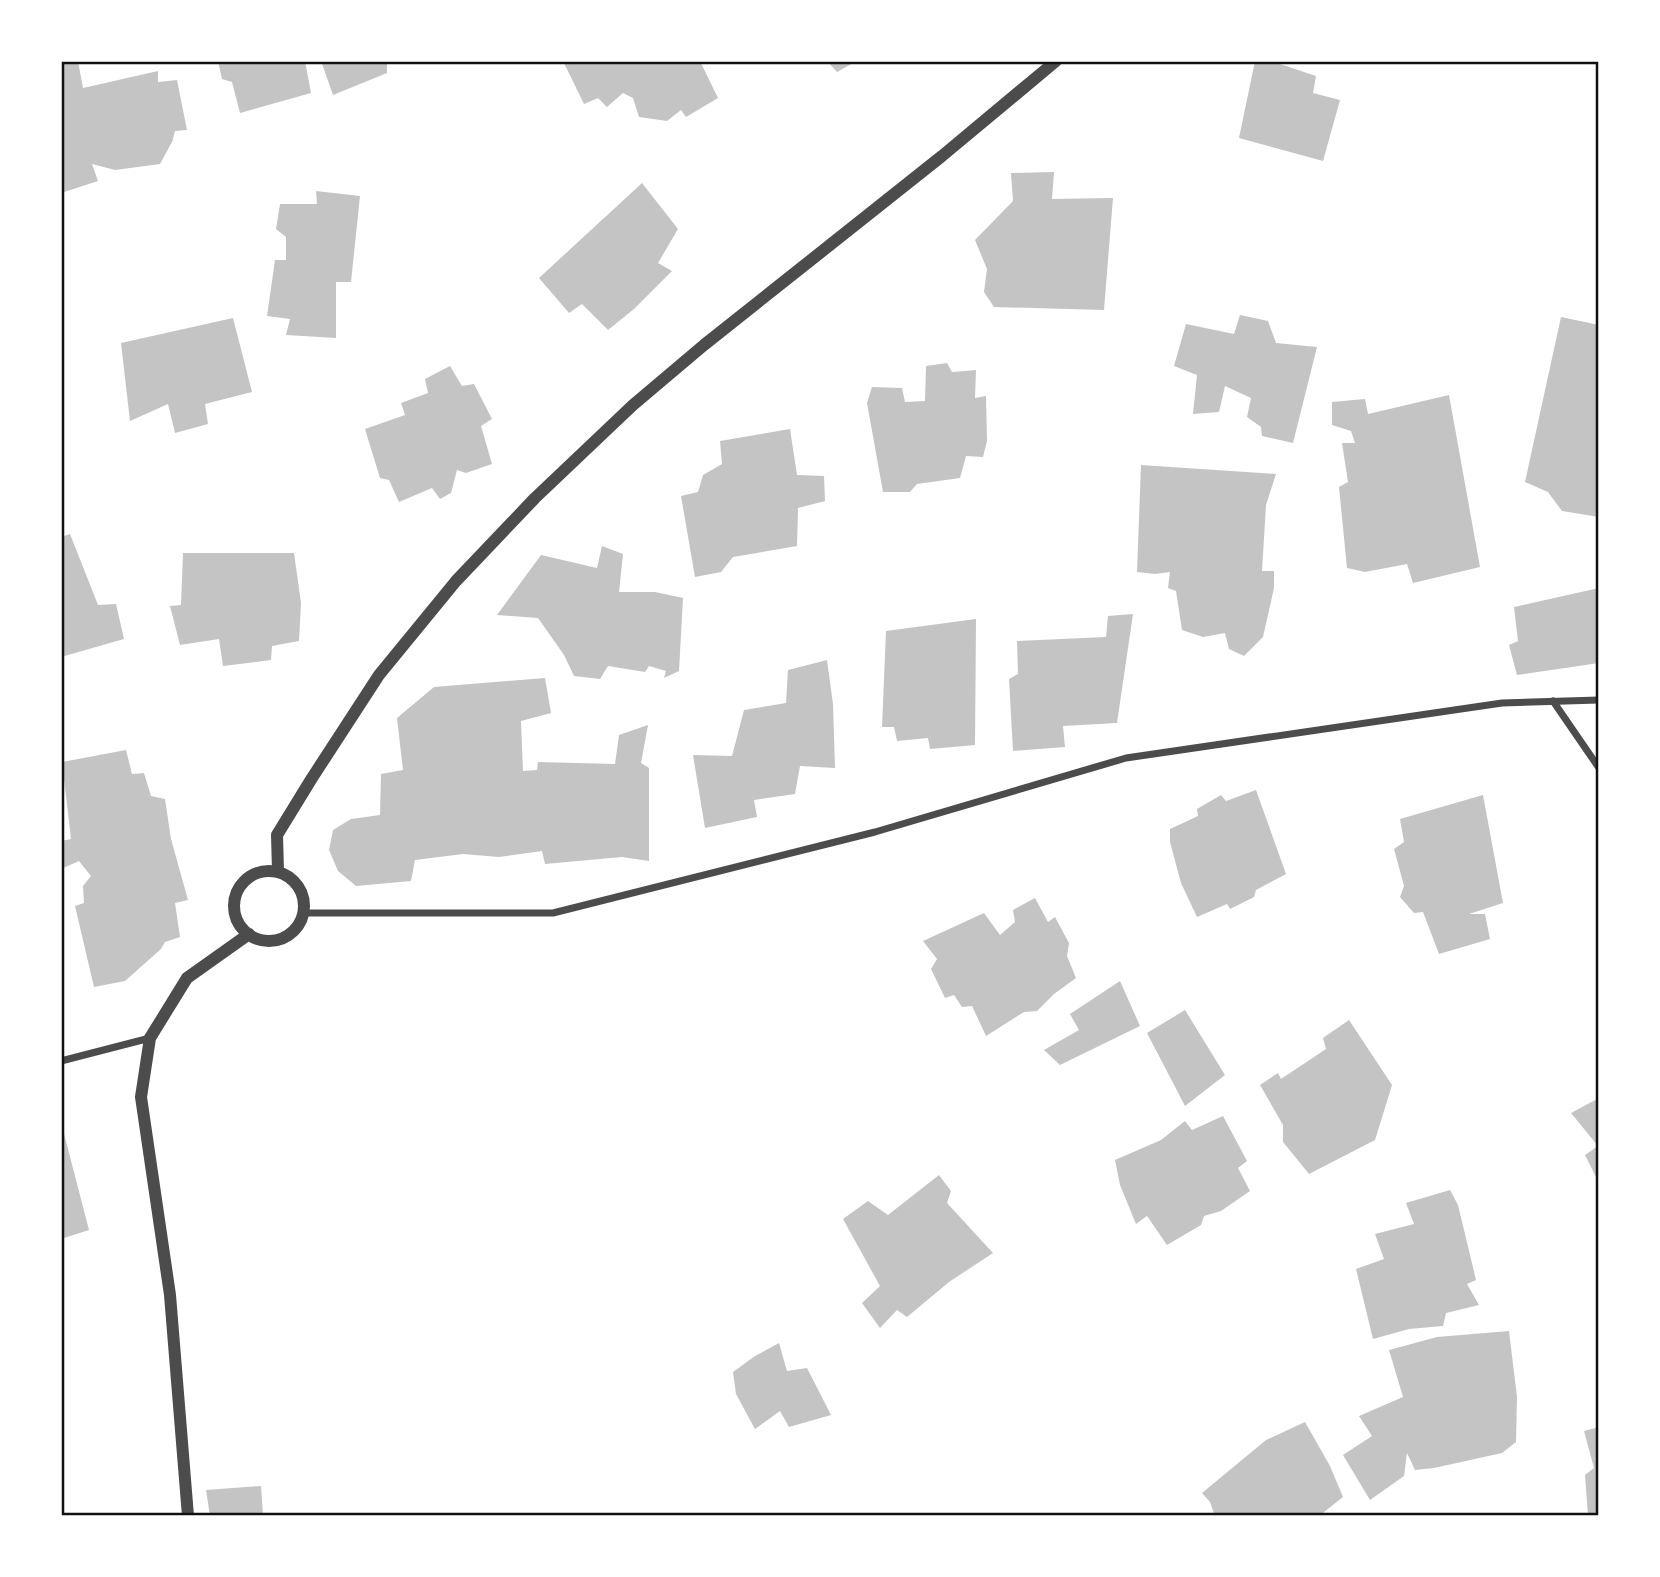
<svg xmlns="http://www.w3.org/2000/svg" width="1660" height="1577" viewBox="0 0 1660 1577" font-family="'Roboto Condensed',sans-serif">
	<rect width="100%" height="100%" fill="#fff"/>
	<path fill="#c4c4c4" d="M 65,61 L 78,61 L 83,88 L 158,71 L 158,82 L 177,80 L 187,130 L 175,131 L 172,142 L 160,164 L 115,170 L 92,164 L 98,181 L 61,193 L 61,63 Z
		M 218,61 L 305,61 L 311,93 L 240,113 L 232,82 L 222,79 Z
		M 321,61 L 387,61 L 387,73 L 333,95 Z
		M 563,61 L 700,61 L 718,98 L 686,117 L 681,110 L 667,121 L 639,117 L 633,98 L 623,93 L 607,107 L 598,98 L 584,104 Z
		M 827,61 L 857,61 L 837,72 Z
		M 1255,61 L 1271,61 L 1316,76 L 1313,93 L 1340,100 L 1323,161 L 1239,138 Z
		M 1054,172 L 1052,199 L 1113,198 L 1104,310 L 994,307 L 984,292 L 987,269 L 975,240 L 1013,201 L 1011,173 Z
		M 642,183 L 678,229 L 658,263 L 672,271 L 634,309 L 608,330 L 582,304 L 569,313 L 539,278 Z
		M 316,191 L 360,196 L 351,282 L 336,282 L 336,338 L 286,335 L 290,319 L 267,316 L 275,260 L 286,260 L 286,237 L 276,229 L 280,204 L 317,204 Z
		M 1240,315 L 1268,321 L 1276,343 L 1317,347 L 1293,443 L 1262,436 L 1261,427 L 1247,417 L 1251,398 L 1225,386 L 1219,412 L 1193,414 L 1197,375 L 1174,366 L 1186,324 L 1234,334 Z
		M 1561,317 L 1599,325 L 1599,517 L 1562,511 L 1548,492 L 1525,482 Z
		M 233,318 L 252,392 L 205,404 L 208,424 L 175,433 L 168,404 L 130,421 L 121,343 Z
		M 947,363 L 952,372 L 976,370 L 975,398 L 986,396 L 987,441 L 983,457 L 966,456 L 960,478 L 917,484 L 910,492 L 883,492 L 867,403 L 872,387 L 902,388 L 905,402 L 925,401 L 926,366 Z
		M 450,366 L 462,386 L 474,384 L 492,419 L 481,426 L 492,464 L 466,473 L 457,470 L 451,493 L 440,499 L 432,488 L 399,502 L 389,480 L 380,478 L 365,429 L 405,415 L 401,403 L 428,393 L 425,379 Z
		M 1449,395 L 1480,567 L 1413,583 L 1407,564 L 1365,572 L 1347,568 L 1339,487 L 1348,482 L 1342,443 L 1355,443 L 1351,431 L 1332,425 L 1332,402 L 1365,399 L 1368,414 Z
		M 790,429 L 797,475 L 824,476 L 825,501 L 798,508 L 797,546 L 733,557 L 721,572 L 695,577 L 681,496 L 698,492 L 703,475 L 722,464 L 720,441 Z
		M 1141,465 L 1276,474 L 1266,505 L 1262,571 L 1274,571 L 1274,588 L 1263,637 L 1244,656 L 1229,649 L 1225,633 L 1203,637 L 1182,630 L 1176,591 L 1168,588 L 1170,572 L 1155,574 L 1137,572 Z
		M 70,534 L 98,605 L 116,604 L 124,639 L 61,657 L 61,537 Z
		M 602,546 L 623,554 L 619,592 L 655,592 L 683,598 L 679,671 L 664,678 L 666,671 L 649,666 L 645,672 L 608,666 L 600,679 L 574,676 L 564,655 L 538,618 L 497,615 L 541,555 L 597,568 Z
		M 183,553 L 294,553 L 301,603 L 299,641 L 272,646 L 271,660 L 223,666 L 219,639 L 180,645 L 170,606 L 181,605 Z
		M 1599,588 L 1599,663 L 1517,675 L 1509,645 L 1518,641 L 1514,607 Z
		M 1133,614 L 1117,723 L 1063,726 L 1065,747 L 1013,751 L 1009,679 L 1018,674 L 1017,641 L 1106,637 L 1108,616 Z
		M 976,619 L 975,745 L 930,749 L 928,738 L 897,741 L 894,727 L 882,727 L 886,631 Z
		M 827,660 L 833,704 L 835,768 L 800,766 L 795,794 L 754,800 L 757,817 L 705,828 L 693,755 L 732,756 L 744,710 L 786,703 L 788,670 Z
		M 545,678 L 551,713 L 521,721 L 523,771 L 537,770 L 538,762 L 615,764 L 619,735 L 648,725 L 641,763 L 649,768 L 649,861 L 622,857 L 545,864 L 542,851 L 499,857 L 463,854 L 415,860 L 411,881 L 356,886 L 338,871 L 329,850 L 333,830 L 351,819 L 380,815 L 381,774 L 403,770 L 397,718 L 434,687 Z
		M 126,750 L 132,774 L 144,773 L 151,796 L 165,799 L 171,839 L 188,900 L 175,903 L 180,937 L 165,942 L 161,949 L 125,981 L 94,987 L 75,906 L 84,903 L 83,886 L 91,876 L 79,861 L 61,869 L 61,841 L 71,839 L 62,762 Z
		M 1256,790 L 1286,874 L 1256,890 L 1254,897 L 1230,909 L 1227,904 L 1197,917 L 1181,883 L 1170,842 L 1170,829 L 1198,816 L 1197,809 L 1221,795 L 1226,801 Z
		M 1483,795 L 1503,903 L 1469,914 L 1485,914 L 1490,939 L 1439,954 L 1423,912 L 1414,913 L 1400,897 L 1404,886 L 1394,849 L 1404,842 L 1400,819 Z
		M 1035,898 L 1048,922 L 1055,917 L 1069,943 L 1067,956 L 1076,978 L 1054,994 L 1037,1011 L 1024,1012 L 986,1036 L 972,1006 L 962,1007 L 954,995 L 945,998 L 931,969 L 937,959 L 923,941 L 984,913 L 1000,935 L 1015,922 L 1013,910 Z
		M 1120,981 L 1140,1026 L 1060,1065 L 1044,1050 L 1079,1030 L 1070,1014 Z
		M 1185,1010 L 1225,1075 L 1185,1106 L 1147,1033 Z
		M 1349,1020 L 1392,1085 L 1375,1140 L 1309,1174 L 1283,1142 L 1283,1125 L 1260,1085 L 1278,1073 L 1281,1079 L 1326,1049 L 1323,1038 Z
		M 1599,1098 L 1599,1183 L 1585,1155 L 1598,1146 L 1571,1113 Z
		M 1223,1116 L 1247,1161 L 1238,1168 L 1250,1191 L 1221,1211 L 1204,1216 L 1201,1225 L 1167,1245 L 1147,1216 L 1136,1224 L 1120,1185 L 1115,1160 L 1161,1140 L 1185,1121 L 1192,1130 Z
		M 61,1122 L 89,1230 L 61,1239 Z
		M 939,1175 L 951,1191 L 947,1203 L 993,1253 L 949,1282 L 907,1317 L 897,1310 L 880,1328 L 862,1303 L 880,1286 L 843,1219 L 868,1201 L 888,1215 Z
		M 1450,1190 L 1458,1205 L 1476,1280 L 1467,1284 L 1479,1305 L 1446,1313 L 1443,1326 L 1409,1329 L 1373,1339 L 1356,1269 L 1384,1259 L 1375,1234 L 1414,1224 L 1406,1203 Z
		M 1509,1331 L 1517,1397 L 1516,1442 L 1502,1453 L 1434,1468 L 1415,1470 L 1407,1453 L 1404,1476 L 1370,1500 L 1343,1455 L 1372,1436 L 1359,1416 L 1403,1397 L 1389,1350 L 1437,1337 Z
		M 779,1343 L 787,1371 L 807,1368 L 831,1415 L 789,1427 L 780,1411 L 755,1429 L 736,1394 L 733,1372 L 755,1356 Z
		M 1305,1422 L 1330,1466 L 1343,1497 L 1319,1516 L 1215,1516 L 1210,1502 L 1202,1493 L 1266,1440 Z
		M 1599,1427 L 1599,1516 L 1588,1516 L 1585,1475 L 1594,1468 L 1584,1431 Z
		M 261,1486 L 263,1516 L 210,1516 L 206,1490 Z"/>
	<g fill="none" stroke-linecap="round" stroke-linejoin="round">
		<path stroke="#4c4c4c" stroke-width="7" d="M 1553,701 L 1599,768
			M 304,913 L 553,913 L 875,832 L 1126,758 L 1502,703 L 1599,700
			M 61,1061 L 150,1038"/>
		<path stroke="#4c4c4c" stroke-width="12" d="M234 906a35 35 0 1 1 70 0a35 35 0 1 1-70 0Z
			M 278,871 L 277,835 L 312,778 L 379,675 L 456,581 L 535,498 L 633,405 L 704,345 L 942,156 L 1056,61
			M 188,1516 L 170,1295 L 141,1097 L 150,1038 L 187,978 L 249,934"/>
	</g>
	<rect width="1660" height="1577" fill="none" stroke="#ffffff" stroke-width="126"/>
	<rect x="63" y="63" width="1534" height="1451" fill="none" stroke="#111" stroke-width="2.5"/>
</svg>
